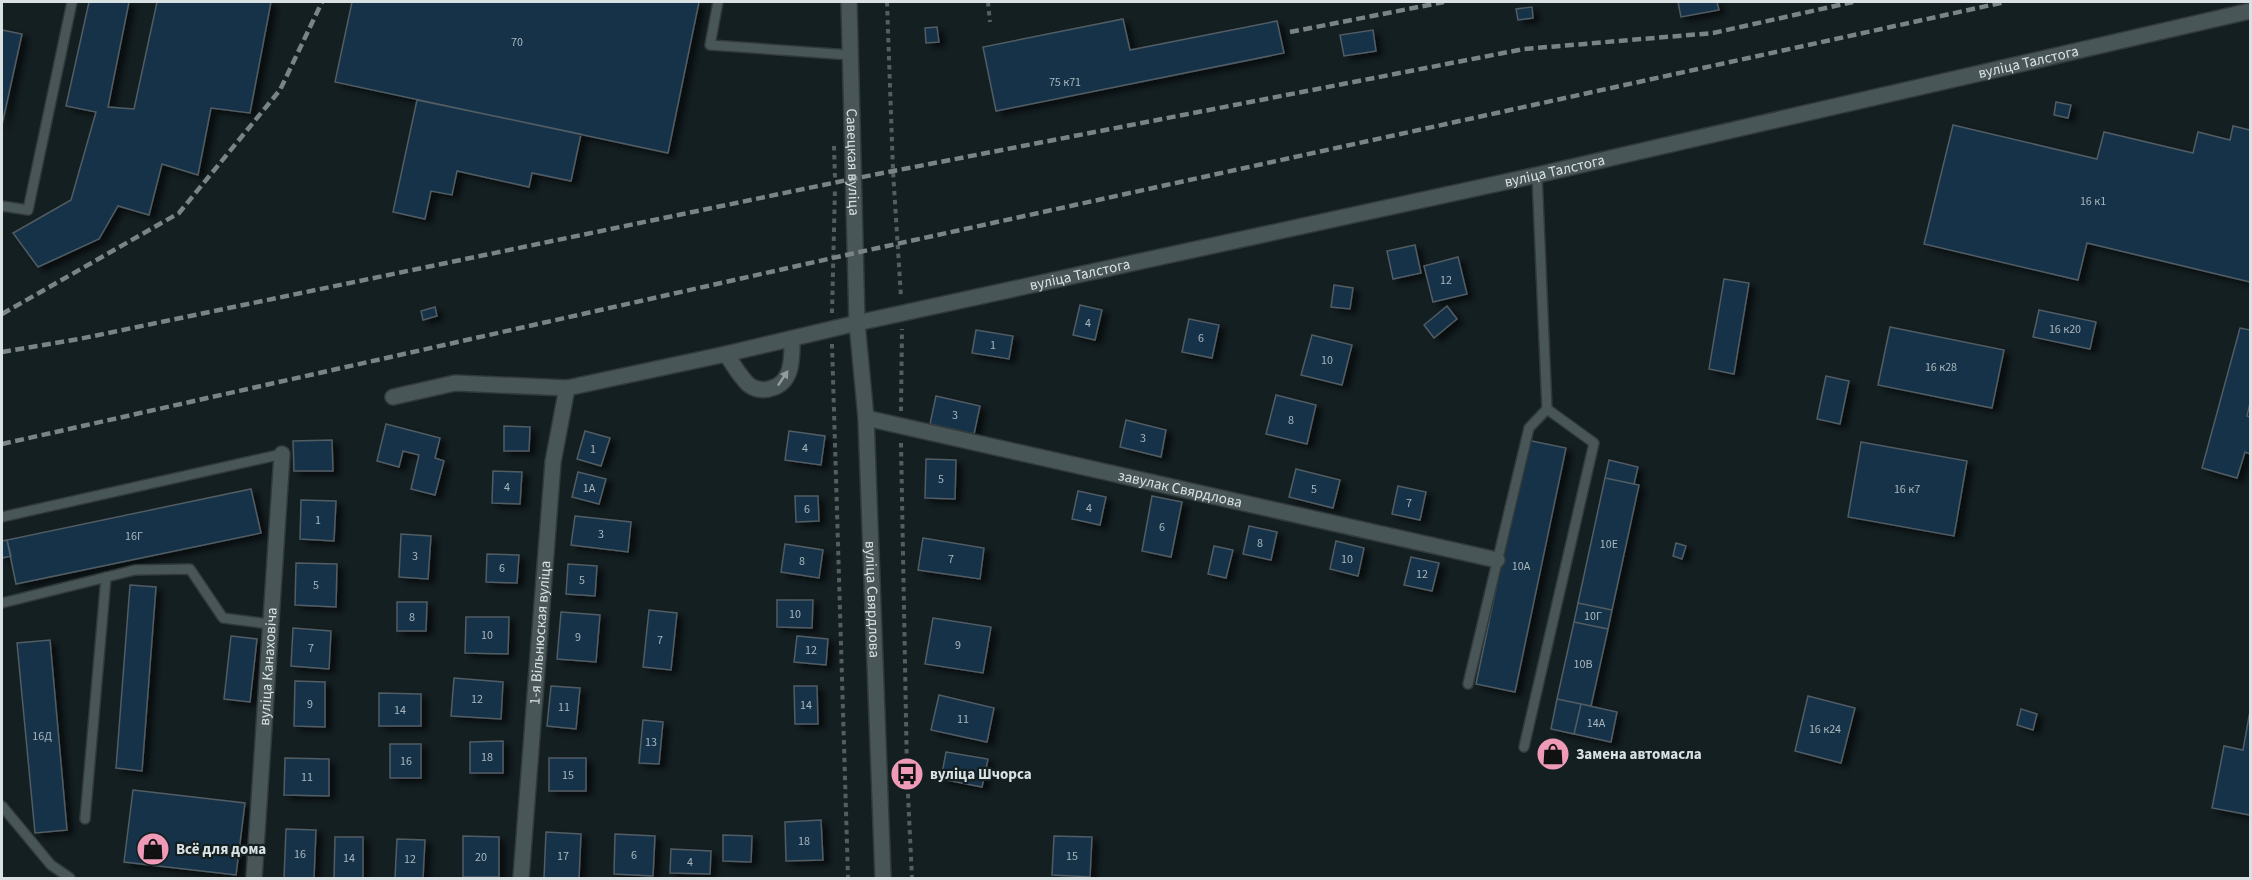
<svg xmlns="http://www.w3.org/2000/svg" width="2252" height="880" viewBox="0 0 2252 880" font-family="'Source Sans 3',sans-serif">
	<defs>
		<filter id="shadow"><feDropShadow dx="6" dy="4" stdDeviation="3" flood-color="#0009"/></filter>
	</defs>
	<rect width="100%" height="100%" fill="#141f22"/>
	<path fill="#143349" stroke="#515b63" stroke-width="1.5" filter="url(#shadow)" d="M 89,2 L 129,2 L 108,107 L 134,109 L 157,2 L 271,2 L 250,113 L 211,108 L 198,175 L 162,164 L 149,215 L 118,206 L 99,239 L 38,267 L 13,233 L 71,200 L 96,112 L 66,106 Z
		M 352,2 L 699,2 L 668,153 L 335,82 Z
		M 1678,2 L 1717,2 L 1719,10 L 1681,17 Z
		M 1532,7 L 1533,18 L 1518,20 L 1516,9 Z
		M 1123,19 L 1130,50 L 1277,21 L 1284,53 L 996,111 L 983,47 Z
		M 937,27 L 939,42 L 926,43 L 925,28 Z
		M 2,30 L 22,34 L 2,125 Z
		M 1373,30 L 1376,51 L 1344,56 L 1340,35 Z
		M 417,100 L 581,134 L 571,181 L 532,173 L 529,187 L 457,171 L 452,195 L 431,191 L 425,219 L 393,212 Z
		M 2056,102 L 2071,105 L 2068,118 L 2054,115 Z
		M 1953,125 L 2097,159 L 2104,132 L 2193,153 L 2198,132 L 2230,140 L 2233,126 L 2250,130 L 2250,282 L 2087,243 L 2078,280 L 1924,244 Z
		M 1415,245 L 1421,273 L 1393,279 L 1387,251 Z
		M 1458,257 L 1467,294 L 1433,302 L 1424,266 Z
		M 1724,279 L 1749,283 L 1734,374 L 1709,369 Z
		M 1334,285 L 1353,288 L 1350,309 L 1331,307 Z
		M 1080,305 L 1102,310 L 1095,340 L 1073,335 Z
		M 1447,306 L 1457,319 L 1434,338 L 1424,325 Z
		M 435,307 L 437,316 L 423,320 L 421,311 Z
		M 2039,310 L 2096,322 L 2090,349 L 2033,337 Z
		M 1189,319 L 1219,325 L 1212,358 L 1182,352 Z
		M 1890,327 L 2004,350 L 1992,408 L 1878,385 Z
		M 2240,328 L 2250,330 L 2250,403 L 2247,416 L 2250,417 L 2250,454 L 2245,452 L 2237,478 L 2202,468 Z
		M 976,330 L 1013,336 L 1009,359 L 972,353 Z
		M 1312,335 L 1352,345 L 1342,385 L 1301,375 Z
		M 1826,376 L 1849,381 L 1840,424 L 1817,419 Z
		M 1276,395 L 1316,405 L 1307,444 L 1266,434 Z
		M 936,396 L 980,406 L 974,434 L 930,424 Z
		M 1126,420 L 1166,430 L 1161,457 L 1120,447 Z
		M 386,424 L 440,438 L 435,458 L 444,461 L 435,495 L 411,489 L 419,455 L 403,451 L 399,467 L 377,461 Z
		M 504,426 L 530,427 L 529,451 L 504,451 Z
		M 585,431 L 610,438 L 601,466 L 577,459 Z
		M 789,431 L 825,436 L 821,465 L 785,460 Z
		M 332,440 L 333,471 L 294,471 L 293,441 Z
		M 1527,440 L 1566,448 L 1515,692 L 1476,684 Z
		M 1861,442 L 1967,461 L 1954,536 L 1848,517 Z
		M 926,459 L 956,460 L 955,499 L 925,498 Z
		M 1609,460 L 1638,467 L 1634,484 L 1605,478 Z
		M 1296,469 L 1340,480 L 1333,508 L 1289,497 Z
		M 493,471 L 522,472 L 520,504 L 492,503 Z
		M 578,472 L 606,479 L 599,504 L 572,497 Z
		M 1605,478 L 1639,485 L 1612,610 L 1578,603 Z
		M 1398,486 L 1426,492 L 1420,520 L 1392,514 Z
		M 251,489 L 261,533 L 16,584 L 7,540 Z
		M 1078,491 L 1106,497 L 1100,525 L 1072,519 Z
		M 795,496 L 818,496 L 819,521 L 796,522 Z
		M 1152,496 L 1182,502 L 1171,557 L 1142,551 Z
		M 301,500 L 336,501 L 334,541 L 300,539 Z
		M 575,516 L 631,522 L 628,552 L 571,545 Z
		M 1249,526 L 1277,532 L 1271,560 L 1243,554 Z
		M 401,534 L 431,536 L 428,579 L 399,577 Z
		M 923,538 L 984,548 L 980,579 L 918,570 Z
		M 7,540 L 11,556 L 2,558 L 2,541 Z
		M 1336,541 L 1364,548 L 1358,576 L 1330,569 Z
		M 1676,543 L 1686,546 L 1682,559 L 1673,556 Z
		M 785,544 L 823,550 L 819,578 L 781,572 Z
		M 1214,546 L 1233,550 L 1226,578 L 1208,574 Z
		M 487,554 L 519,555 L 517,583 L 486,582 Z
		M 1411,557 L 1439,563 L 1432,591 L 1404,585 Z
		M 296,563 L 337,564 L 336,607 L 295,605 Z
		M 568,564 L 597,566 L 595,596 L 566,594 Z
		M 130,585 L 156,587 L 142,771 L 116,768 Z
		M 777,600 L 813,600 L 812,628 L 777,627 Z
		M 397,602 L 427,602 L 426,631 L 397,631 Z
		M 1578,603 L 1612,610 L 1608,629 L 1574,622 Z
		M 649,610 L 677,613 L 671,670 L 643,667 Z
		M 561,612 L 600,615 L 596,662 L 557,659 Z
		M 466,617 L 509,617 L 508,654 L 465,653 Z
		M 933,618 L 991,627 L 983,673 L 925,664 Z
		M 1574,622 L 1608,629 L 1591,706 L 1557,699 Z
		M 293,628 L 331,631 L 329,669 L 291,666 Z
		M 231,636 L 257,639 L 250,702 L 224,699 Z
		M 797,636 L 828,639 L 826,665 L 794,662 Z
		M 50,640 L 67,830 L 35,833 L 17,643 Z
		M 454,678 L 503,682 L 501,719 L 451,716 Z
		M 295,681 L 325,682 L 325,727 L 294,726 Z
		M 551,686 L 580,688 L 576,729 L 547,726 Z
		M 794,686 L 817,686 L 818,724 L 795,724 Z
		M 379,693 L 421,694 L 421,726 L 379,726 Z
		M 939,695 L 994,708 L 987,742 L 931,730 Z
		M 1808,696 L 1855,708 L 1841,763 L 1795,751 Z
		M 1557,699 L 1581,704 L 1574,734 L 1551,729 Z
		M 1581,704 L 1617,712 L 1611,742 L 1574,734 Z
		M 2021,709 L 2037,714 L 2033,730 L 2017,725 Z
		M 2250,711 L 2250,815 L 2212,808 L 2224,746 L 2243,750 Z
		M 643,720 L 663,722 L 659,764 L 639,763 Z
		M 503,741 L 503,773 L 470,773 L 470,742 Z
		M 390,744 L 421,744 L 421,778 L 390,778 Z
		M 946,752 L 988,759 L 982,787 L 941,779 Z
		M 285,758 L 329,759 L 329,796 L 284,795 Z
		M 549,758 L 586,758 L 586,791 L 549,791 Z
		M 133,790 L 245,803 L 236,875 L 124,862 Z
		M 821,820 L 823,860 L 786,861 L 785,822 Z
		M 286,829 L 316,830 L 314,878 L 284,878 Z
		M 546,832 L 581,834 L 579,878 L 544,878 Z
		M 615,834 L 655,836 L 653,876 L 614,874 Z
		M 723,835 L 752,836 L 751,862 L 723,861 Z
		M 463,836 L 499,837 L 499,877 L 463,877 Z
		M 1054,836 L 1092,837 L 1090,877 L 1052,875 Z
		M 335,837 L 363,837 L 363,878 L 334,878 Z
		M 397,839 L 425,840 L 423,878 L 395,878 Z
		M 671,849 L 711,851 L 710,874 L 670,873 Z"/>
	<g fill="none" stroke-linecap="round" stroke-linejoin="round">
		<g stroke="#32393b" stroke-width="12">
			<path id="lane" d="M 718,2 L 710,45 L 850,55
				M 2,206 L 28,210 L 72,2
				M 2,517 L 282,454
				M 2,603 L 135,570 L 190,569 L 223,618 L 269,624
				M 1468,684 L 1529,428 L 1547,409 L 1537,175
				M 1524,747 L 1594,443 L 1547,409
				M 2,806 L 51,865 L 70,878
				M 85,819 L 106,577"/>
		</g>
		<g stroke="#32393b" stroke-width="18">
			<g id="street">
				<path d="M 726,354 C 733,364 740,377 749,385 C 756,390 764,391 772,388 C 793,382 792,358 792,339"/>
				<path d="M 393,397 L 455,383 L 567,388 L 726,354 L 857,323"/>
				<path id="s1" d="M 866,418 L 1497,560"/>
				<path id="s2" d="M 254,878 L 282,454"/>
				<path id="s3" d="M 521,878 L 553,462 L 567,388"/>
			</g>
		</g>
		<g stroke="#32393b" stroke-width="18">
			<g id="secondary">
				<path id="s4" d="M 849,2 L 857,323 L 866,418 L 883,878"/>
				<path id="s5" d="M 857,323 L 1537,175 L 2250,11"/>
			</g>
		</g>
		<path stroke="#545e61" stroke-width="4" stroke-dasharray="4.5 4.5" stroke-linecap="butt" d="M 887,2 L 893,171 L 901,297
			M 988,2 L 990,22
			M 834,146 L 835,178
			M 832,313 L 835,188
			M 832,344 L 848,878
			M 901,411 L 902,329
			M 901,443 L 907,774 L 912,878"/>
		<use href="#lane" stroke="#485658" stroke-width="9"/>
		<use href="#street" stroke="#485658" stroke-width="15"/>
		<use href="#secondary" stroke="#485658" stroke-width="15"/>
		<path stroke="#7a8385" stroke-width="4.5" stroke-dasharray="9 4.5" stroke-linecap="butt" d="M 1290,32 L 1444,2
			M 2,314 L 179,213 L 280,90 L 322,2
			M 2,352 L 79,339 L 852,179 L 1524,49 L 1713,33 L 1853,2
			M 2,444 L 855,253 L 2005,2"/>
	</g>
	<defs><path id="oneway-solid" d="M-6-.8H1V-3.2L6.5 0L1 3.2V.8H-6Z" transform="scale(1.5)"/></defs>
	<use fill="#919c9e" href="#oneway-solid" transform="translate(783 378) rotate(-56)"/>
	<defs>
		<g id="shop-disc" transform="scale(1.725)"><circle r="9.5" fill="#ef9ab7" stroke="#141f22"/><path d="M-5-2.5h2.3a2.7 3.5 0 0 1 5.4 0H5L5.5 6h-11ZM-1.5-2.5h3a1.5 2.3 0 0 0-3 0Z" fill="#111"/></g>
		<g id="bus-disc" transform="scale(1.725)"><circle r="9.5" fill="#ef9ab7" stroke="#141f22"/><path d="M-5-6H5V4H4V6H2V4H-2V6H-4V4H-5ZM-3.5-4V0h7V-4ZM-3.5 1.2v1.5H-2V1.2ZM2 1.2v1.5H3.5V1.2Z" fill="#111"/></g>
	</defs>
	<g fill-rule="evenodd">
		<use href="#shop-disc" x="1553" y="754"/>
		<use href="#bus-disc" x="907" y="774"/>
		<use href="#shop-disc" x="153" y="849"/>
	</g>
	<g text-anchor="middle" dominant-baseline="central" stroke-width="4.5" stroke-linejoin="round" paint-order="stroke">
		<g font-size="12" fill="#a8b6bc">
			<text x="517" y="42">70</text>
			<text x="1065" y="82">75 к71</text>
			<text x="2093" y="201">16 к1</text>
			<text x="1446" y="280">12</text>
			<text x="1088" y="323">4</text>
			<text x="2065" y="329">16 к20</text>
			<text x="1201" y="338">6</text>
			<text x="993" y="345">1</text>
			<text x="1327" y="360">10</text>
			<text x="1941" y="367">16 к28</text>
			<text x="955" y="415">3</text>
			<text x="1291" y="420">8</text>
			<text x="1143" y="438">3</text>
			<text x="805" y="448">4</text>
			<text x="593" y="449">1</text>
			<text x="941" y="479">5</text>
			<text x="507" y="487">4</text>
			<text x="589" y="488">1А</text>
			<text x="1314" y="489">5</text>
			<text x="1907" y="489">16 к7</text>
			<text x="1409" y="503">7</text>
			<text x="1089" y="508">4</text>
			<text x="807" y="509">6</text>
			<text x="318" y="520">1</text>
			<text x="1162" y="527">6</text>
			<text x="601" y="534">3</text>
			<text x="134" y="536">16Г</text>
			<text x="1260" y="543">8</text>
			<text x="1609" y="544">10Е</text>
			<text x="415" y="556">3</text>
			<text x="951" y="559">7</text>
			<text x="1347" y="559">10</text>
			<text x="802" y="561">8</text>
			<text x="1521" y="566">10А</text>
			<text x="502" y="568">6</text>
			<text x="1422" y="574">12</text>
			<text x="582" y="580">5</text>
			<text x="316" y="585">5</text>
			<text x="795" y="614">10</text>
			<text x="1593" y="616">10Г</text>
			<text x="412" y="617">8</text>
			<text x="487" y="635">10</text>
			<text x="578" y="637">9</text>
			<text x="660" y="640">7</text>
			<text x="958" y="645">9</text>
			<text x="311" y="648">7</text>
			<text x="811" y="650">12</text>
			<text x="1583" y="664">10В</text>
			<text x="477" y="699">12</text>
			<text x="310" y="704">9</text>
			<text x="806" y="705">14</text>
			<text x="564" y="707">11</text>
			<text x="400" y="710">14</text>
			<text x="963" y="719">11</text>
			<text x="1596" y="723">14А</text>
			<text x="1825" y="729">16 к24</text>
			<text x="42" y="736">16Д</text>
			<text x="651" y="742">13</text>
			<text x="487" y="757">18</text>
			<text x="406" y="761">16</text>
			<text x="568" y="775">15</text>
			<text x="307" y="777">11</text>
			<text x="804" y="841">18</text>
			<text x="300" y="854">16</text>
			<text x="634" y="855">6</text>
			<text x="563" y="856">17</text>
			<text x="1072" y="856">15</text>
			<text x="481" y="857">20</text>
			<text x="349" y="858">14</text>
			<text x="410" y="859">12</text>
			<text x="690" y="862">4</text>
		</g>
		<g font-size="15" fill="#dae1e3" stroke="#141f22">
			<text stroke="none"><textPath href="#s5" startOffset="1200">вуліца Талстога</textPath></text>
			<text stroke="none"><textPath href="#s4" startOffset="160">Савецкая вуліца</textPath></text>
			<text stroke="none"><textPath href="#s5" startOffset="714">вуліца Талстога</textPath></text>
			<text stroke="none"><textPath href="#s5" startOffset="228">вуліца Талстога</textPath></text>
			<text stroke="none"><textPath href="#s1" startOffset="322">завулак Свярдлова</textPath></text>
			<text stroke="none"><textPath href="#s4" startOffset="598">вуліца Свярдлова</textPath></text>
			<text stroke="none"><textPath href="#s3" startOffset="246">1-я Вільнюская вуліца</textPath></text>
			<text stroke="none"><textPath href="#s2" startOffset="212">вуліца Канаховіча</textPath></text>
		</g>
		<g font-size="15" font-weight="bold" fill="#dae1e3" stroke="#141f22" text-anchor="start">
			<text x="1576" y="754">Замена автомасла</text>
			<text x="930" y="774">вуліца Шчорса</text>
			<text x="176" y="849">Всё для дома</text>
		</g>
	</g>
	<rect width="2252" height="880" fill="none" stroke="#dae1e3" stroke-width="6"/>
</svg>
